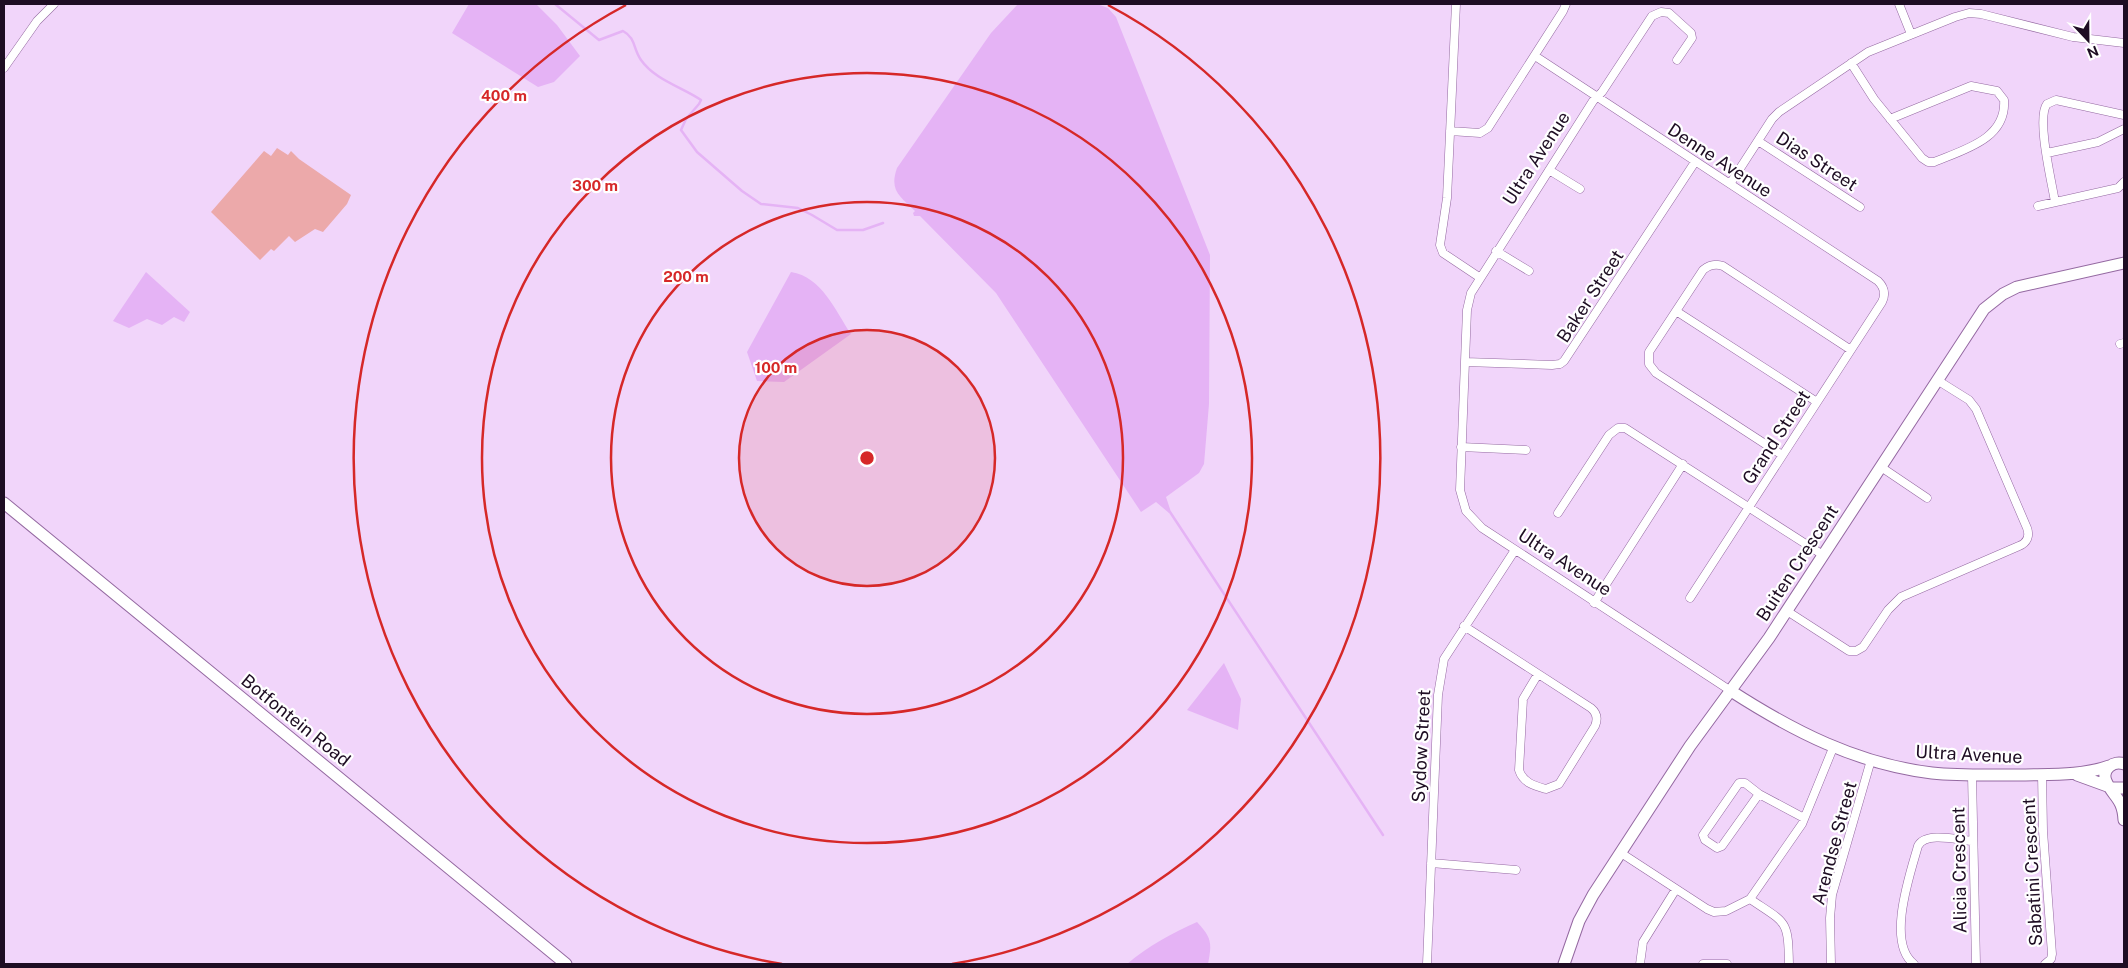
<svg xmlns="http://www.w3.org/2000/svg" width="2128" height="968" viewBox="0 0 2128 968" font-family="'Public Sans',sans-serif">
	<rect width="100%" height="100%" fill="#f1d5fa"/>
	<path fill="#eca9aa" d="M 277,148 L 288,155 L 291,151 L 299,159 L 351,195 L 347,204 L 323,232 L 315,229 L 295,242 L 289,236 L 274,251 L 271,249 L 260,260 L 211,212 L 264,151 L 271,156 Z"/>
	<path fill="#e5b3f5" d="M 469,4 L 536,4 L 557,25 L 580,56 L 554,82 L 538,87 L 452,33 Z
		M 1018,4 L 1097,4 L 1108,8 L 1116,17 L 1210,255 L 1209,404 L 1204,464 L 1199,473 L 1166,497 L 1171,512 L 1169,513 L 1156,502 L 1141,512 L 996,293 L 920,216 L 914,216 L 913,213 L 915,211 C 900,196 889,191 897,168 L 991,33 Z
		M 146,272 L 190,312 L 184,322 L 174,317 L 162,325 L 147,319 L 129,328 L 113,321 Z
		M 791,272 C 822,277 835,310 851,334 L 784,382 L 757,381 L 747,352 Z
		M 1224,663 L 1241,699 L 1238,730 L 1187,710 Z
		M 1197,922 C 1212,938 1212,943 1208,964 L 1127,964 C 1148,946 1172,933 1197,922 Z"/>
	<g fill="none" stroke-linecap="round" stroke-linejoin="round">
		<path stroke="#e5b3f5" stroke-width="2.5" d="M 555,4 L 599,40 L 623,31 C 636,38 633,49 641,60 C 655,80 682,87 701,100 L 699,104 L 686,119 L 681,130 L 697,152 L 742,191 L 761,204 L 798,208 L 812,215 L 837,230 L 863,230 L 883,223
			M 1170,512 L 1383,835"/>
		<g stroke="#9469a1" stroke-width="9">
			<path id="street" d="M 1456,4 L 1447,198 L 1440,245 L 1443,253 L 1479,277
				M 1899,4 L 1911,34
				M 1535,56 L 1878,281 C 1884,287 1886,294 1882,302 L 1690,598
				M 1677,60 L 1692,38 L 1691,33 L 1669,13 L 1661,12 L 1652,16 L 1602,92 L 1593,101 L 1471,293 L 1467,310 L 1460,490 L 1466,511 L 1482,528 L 1731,691
				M 1851,63 L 1874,99 L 1922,158 L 1928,162 L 1934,162 C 1963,150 2007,139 2004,100 L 1997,91 L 1971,86 L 1890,119
				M 4,68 L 37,21 L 54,4
				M 1450,131 L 1480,133 L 1488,128 L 1563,11 L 1566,4
				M 1758,141 L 1860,207
				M 2047,153 L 2098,142 L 2124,129
				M 1549,170 L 1580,189
				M 1730,184 L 1772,119 L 1779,112 L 1868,52 L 1955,17 L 1969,13 L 1981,14 L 2073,37 L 2124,43
				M 2055,202 C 2052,183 2036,118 2047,104 L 2056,100 L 2124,115
				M 2038,206 L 2118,188 L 2124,182
				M 1496,251 L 1529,271
				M 1676,311 L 1817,402
				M 2120,344 L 2124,343
				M 1465,362 L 1552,365 L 1560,364 L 1564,361 L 1695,162
				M 1461,447 L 1526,450
				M 1782,455 L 1656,373 L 1649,364 L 1649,352 L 1703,270 C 1709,265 1715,263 1723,266 L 1851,350
				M 1881,467 L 1927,498
				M 1558,513 L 1609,435 L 1618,428 L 1625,428 L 1823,555
				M 1594,603 L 1683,464
				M 1787,611 L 1849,651 L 1856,651 L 1863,647 L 1888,610 L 1901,597 L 2019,546 C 2027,543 2030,536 2027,528 L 1976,409 L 1969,400 L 1937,380
				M 1464,626 L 1591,708 C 1597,713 1598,719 1595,726 L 1559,784 L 1546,789 C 1535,786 1523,783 1519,770 L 1523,699 L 1538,674
				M 2042,774 L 2043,831 L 2052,954 L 2051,959 L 2045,964
				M 1972,775 L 1976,964
				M 1739,783 L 1745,783 L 1759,794 L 1722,846 L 1717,848 L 1705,840 L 1703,835 Z
				M 1759,794 L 1804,818
				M 1621,853 L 1707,909 L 1714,912 L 1726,911 L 1750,899 L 1802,824 L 1833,748
				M 1431,863 L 1516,870
				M 1750,899 C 1787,924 1788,919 1789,964
				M 1427,964 L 1438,695 L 1444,659 L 1515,550
				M 1640,964 L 1643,942 L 1676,889
				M 1703,964 L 1727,964
				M 1831,964 L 1830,918 L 1832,895 L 1871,760
				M 1914,964 C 1886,943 1910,874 1918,846 C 1925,831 1959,840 1973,841"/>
		</g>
		<g stroke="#9469a1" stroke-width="13">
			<path id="secondary" d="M 4,503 L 566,964
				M 1731,691 C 1793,731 1857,764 1932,773 C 1961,776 1990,775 2019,775 C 2049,774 2081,776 2109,766
				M 2124,764 C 2114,760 2101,769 2106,781 C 2113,797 2123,798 2124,820
				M 2077,775 L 2110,787
				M 2112,788 L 2124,788
				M 1564,964 L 1579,921 L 1593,895 L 1690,746 L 1769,638 L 1984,309 L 2003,294 L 2017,287 L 2124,263"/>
		</g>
		<use href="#street" stroke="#fff" stroke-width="8"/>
		<use href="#secondary" stroke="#fff" stroke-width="11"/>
	</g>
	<circle cx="867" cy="458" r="128" fill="#d62828" fill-opacity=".12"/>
	<g fill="none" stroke="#d62828" stroke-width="2.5">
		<circle cx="867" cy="458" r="128"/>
		<circle cx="867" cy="458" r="256"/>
		<circle cx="867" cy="458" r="385"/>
		<path d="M782 964A513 513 0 0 1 626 5M1108 5A513 513 0 0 1 952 964"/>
	</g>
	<g text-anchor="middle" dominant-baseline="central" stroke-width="4.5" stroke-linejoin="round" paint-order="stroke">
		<g font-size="18" fill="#1e0d23" stroke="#fff">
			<text transform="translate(1536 158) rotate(-57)">Ultra Avenue</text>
			<text transform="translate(1720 160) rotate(33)">Denne Avenue</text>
			<text transform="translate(1817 161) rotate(33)">Dias Street</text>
			<text transform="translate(1590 296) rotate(-57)">Baker Street</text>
			<text transform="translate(1776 437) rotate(-57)">Grand Street</text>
			<text transform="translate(1565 562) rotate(33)">Ultra Avenue</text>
			<text transform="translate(1797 563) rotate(-57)">Buiten Crescent</text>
			<text transform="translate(296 720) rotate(39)">Botfontein Road</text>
			<text transform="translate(1421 746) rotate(-87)">Sydow Street</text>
			<text transform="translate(1969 754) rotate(3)">Ultra Avenue</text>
			<text transform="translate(1834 843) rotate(-75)">Arendse Street</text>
			<text transform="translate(1959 870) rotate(-91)">Alicia Crescent</text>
			<text transform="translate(2032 872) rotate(-93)">Sabatini Crescent</text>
		</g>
	</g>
	<circle cx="867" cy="458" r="8" fill="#d62828" stroke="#fff" stroke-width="2.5"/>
	<g font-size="15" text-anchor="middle" font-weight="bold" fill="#d62828" stroke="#fff" stroke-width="4.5" stroke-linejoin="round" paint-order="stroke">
		<text x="504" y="101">400 m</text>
		<text x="595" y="191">300 m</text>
		<text x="686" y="282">200 m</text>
		<text x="776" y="373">100 m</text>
	</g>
	<rect width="2128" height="968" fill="none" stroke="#1e0d23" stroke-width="10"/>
	<g transform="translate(2088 40) rotate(158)" stroke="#ffffff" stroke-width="4" paint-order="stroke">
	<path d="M0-4L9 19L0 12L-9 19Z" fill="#1e0d23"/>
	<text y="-8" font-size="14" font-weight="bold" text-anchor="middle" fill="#1e0d23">N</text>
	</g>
</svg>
